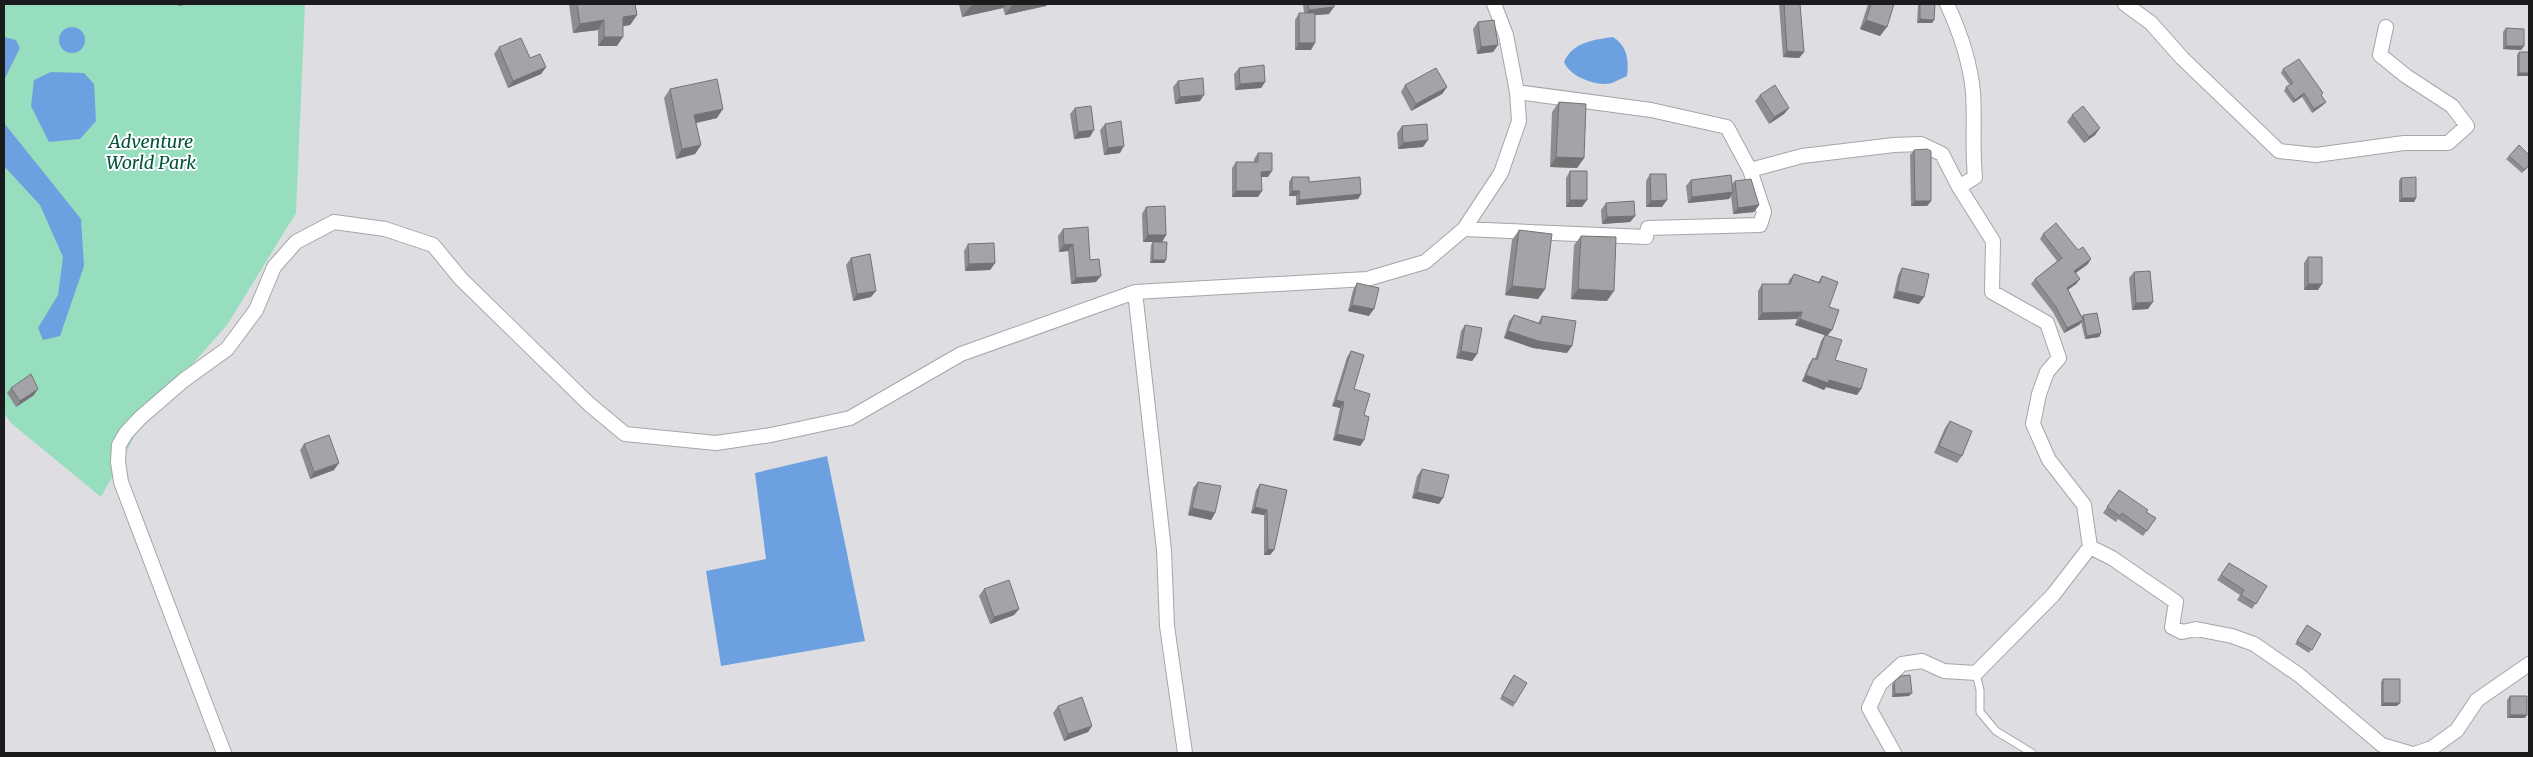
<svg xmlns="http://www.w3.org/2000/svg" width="2533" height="757" viewBox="0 0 2533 757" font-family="Merriweather,serif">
	<rect width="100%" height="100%" fill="#dedee2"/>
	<path fill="#96debd" d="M 4,4 L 305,4 L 296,213 L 227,325 L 144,419 L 101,497 L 11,423 L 4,413 Z"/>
	<path fill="#6da0e0" d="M59 40a13 13 0 1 1 26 0a13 13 0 1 1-26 0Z
		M 4,37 L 16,40 L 20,48 L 4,80 Z
		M 1613,37 C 1627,46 1629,59 1627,76 C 1622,78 1617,81 1612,83 C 1597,87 1570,77 1564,62 C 1573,42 1593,40 1613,37 Z
		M 51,72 L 84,73 L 94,84 L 96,121 L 80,139 L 49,142 L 31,106 L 34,80 Z
		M 4,123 L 81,219 L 84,266 L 60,336 L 43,340 L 38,328 L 58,295 L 63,257 L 40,205 L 4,166 Z
		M 827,456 L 865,641 L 721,666 L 706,571 L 766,559 L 755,473 Z"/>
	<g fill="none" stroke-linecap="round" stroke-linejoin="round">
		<g stroke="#a5a5aa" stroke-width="9">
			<path id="service" d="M 1976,673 L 1980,690 L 1980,712 L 1996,731 L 2032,753"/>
		</g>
		<g stroke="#a5a5aa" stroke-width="16">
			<path id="minor" d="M 1947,4 C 1960,32 1970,61 1973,92 C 1975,120 1972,148 1975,177 L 1959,187 L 1993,241 L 1992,292 L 2047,323 L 2059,358 L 2047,372 L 2039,394 L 2033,424 L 2049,460 L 2084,505 L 2090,547 L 2112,558 L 2176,602 L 2172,627 L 2182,632 L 2196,629 L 2232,636 L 2254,644 L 2299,675 L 2382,745 L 2409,753
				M 2125,4 L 2151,23 L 2182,58 L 2279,151 L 2316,155 L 2404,143 L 2448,143 L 2467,126 L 2452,106 L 2406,76 L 2380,55 L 2386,27
				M 1750,170 L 1802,156 L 1894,145 L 1921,144 L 1942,154 L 1959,187
				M 1464,229 L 1646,237 L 1648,228 L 1760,225 L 1764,212 L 1750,170 L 1727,127 L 1651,110 L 1517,92
				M 1135,292 L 1164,550 L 1167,626 L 1185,753
				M 224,753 L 121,482 L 118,462 L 119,445 L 126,433 L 140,418 L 184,380 L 227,349 L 256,310 L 274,267 L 296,242 L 334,222 L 385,229 L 433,245 L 461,279 L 589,404 L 625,434 L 716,443 L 771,435 L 850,418 L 961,354 L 1135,292 L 1367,279 L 1425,262 L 1464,229 L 1501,173 L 1519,121 L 1517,92 L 1506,35 L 1494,4
				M 1894,753 L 1869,708 L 1880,684 L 1902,664 L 1922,661 L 1944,671 L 1976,673 L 2053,595 L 2090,547
				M 2417,753 L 2432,748 L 2457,730 L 2477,700 L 2529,664"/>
		</g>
		<use href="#service" stroke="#fff" stroke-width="7"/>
		<use href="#minor" stroke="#fff" stroke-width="14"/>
	</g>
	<path fill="#8d8d90" d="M 569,4 L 635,4 L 637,15 L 630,25 L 623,26 L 617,46 L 598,46 L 598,30 L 573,33 Z
		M 959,4 L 1048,4 L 1046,6 L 1005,15 L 1003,8 L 962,17 Z
		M 1303,4 L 1334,4 L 1329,14 L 1315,15 L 1311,50 L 1295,50 L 1295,20 L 1299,13 L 1304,13 Z
		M 1779,4 L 1800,4 L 1804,52 L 1799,58 L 1783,57 Z
		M 1868,4 L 1894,4 L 1880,36 L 1860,29 Z
		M 1918,4 L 1935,4 L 1934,20 L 1932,23 L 1917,23 Z
		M 1478,22 L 1498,45 L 1493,52 L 1477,54 L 1473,29 Z
		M 2506,28 L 2524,46 L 2521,50 L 2503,49 L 2503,32 Z
		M 499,47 L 530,58 L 546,67 L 541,74 L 508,88 L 494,54 Z
		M 2519,52 L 2529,76 L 2517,76 L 2517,55 Z
		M 1239,68 L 1265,82 L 1261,88 L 1235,90 L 1234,74 Z
		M 2283,69 L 2323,93 L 2321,95 L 2323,105 L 2312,113 L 2302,97 L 2293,103 L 2284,91 L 2286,87 L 2290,85 L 2281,73 Z
		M 1178,81 L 1200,101 L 1175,104 L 1173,87 Z
		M 1405,85 L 1447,87 L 1442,94 L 1411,111 L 1401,92 Z
		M 670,89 L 717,118 L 696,123 L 701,145 L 695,154 L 676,159 L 664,98 Z
		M 1760,95 L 1789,108 L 1784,114 L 1769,124 L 1755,101 Z
		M 1559,102 L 1584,158 L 1577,168 L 1550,167 L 1552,112 Z
		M 1075,108 L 1090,137 L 1074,139 L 1070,114 Z
		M 2072,115 L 2100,128 L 2095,135 L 2084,143 L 2067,122 Z
		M 1105,124 L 1120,153 L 1104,155 L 1100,130 Z
		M 1402,126 L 1423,147 L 1398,149 L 1397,133 Z
		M 1914,150 L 1931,201 L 1927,206 L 1911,206 L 1910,155 Z
		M 1258,153 L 1268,177 L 1261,177 L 1258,197 L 1232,197 L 1232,168 L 1236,162 L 1254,162 L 1254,159 Z
		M 2509,156 L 2529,166 L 2522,173 L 2506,159 Z
		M 1570,171 L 1582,207 L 1566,207 L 1566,178 Z
		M 1650,174 L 1662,207 L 1646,207 L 1646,181 Z
		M 1292,177 L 1309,182 L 1361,194 L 1358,199 L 1296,205 L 1296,196 L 1289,196 L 1289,182 Z
		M 2401,178 L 2416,198 L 2414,202 L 2399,202 L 2399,181 Z
		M 1691,180 L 1732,184 L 1735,181 L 1759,205 L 1754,212 L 1733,214 L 1731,196 L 1729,199 L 1688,203 L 1686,186 Z
		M 1606,203 L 1635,216 L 1630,222 L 1602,224 L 1601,210 Z
		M 1146,207 L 1166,235 L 1162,242 L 1166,260 L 1164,263 L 1150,263 L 1151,245 L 1153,242 L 1143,242 L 1142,214 Z
		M 1063,229 L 1090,260 L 1096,282 L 1071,284 L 1068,251 L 1059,252 L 1058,236 Z
		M 1519,230 L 1545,289 L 1538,299 L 1505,295 L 1512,240 Z
		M 2043,234 L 2088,264 L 2076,273 L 2080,279 L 2076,284 L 2068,290 L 2082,317 L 2083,315 L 2101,333 L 2099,337 L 2085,339 L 2081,322 L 2079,325 L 2064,333 L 2053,312 L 2031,284 L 2035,279 L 2057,261 L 2040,239 Z
		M 1581,236 L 1607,301 L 1571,299 L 1574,245 Z
		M 968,244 L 995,263 L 990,270 L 965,271 L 964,251 Z
		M 2308,257 L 2318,290 L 2304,290 L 2304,263 Z
		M 851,258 L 871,297 L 853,301 L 846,265 Z
		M 1902,268 L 1919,304 L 1893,298 L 1898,275 Z
		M 2134,272 L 2148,309 L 2132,310 L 2129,278 Z
		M 1794,274 L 1818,282 L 1822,276 L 1829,307 L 1828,336 L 1835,360 L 1861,389 L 1857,395 L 1826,387 L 1824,390 L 1802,381 L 1809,364 L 1813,358 L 1815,359 L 1821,341 L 1825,335 L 1795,325 L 1797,319 L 1758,320 L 1758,291 L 1762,284 L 1788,284 L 1789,280 Z
		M 1357,283 L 1369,316 L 1348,311 L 1353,290 Z
		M 1514,315 L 1538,323 L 1542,316 L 1567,353 L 1533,348 L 1504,338 L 1509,321 Z
		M 1465,325 L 1477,354 L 1472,361 L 1456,358 L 1461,331 Z
		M 1351,351 L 1354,389 L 1364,415 L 1364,440 L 1360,446 L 1333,440 L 1340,408 L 1332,406 L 1347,357 Z
		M 11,388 L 34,395 L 16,407 L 7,393 Z
		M 1950,421 L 1962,456 L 1957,463 L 1934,453 L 1945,428 Z
		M 304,444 L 334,470 L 310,479 L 300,450 Z
		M 1422,469 L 1439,504 L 1412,498 L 1417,476 Z
		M 1198,482 L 1215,513 L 1211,520 L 1188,515 L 1193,488 Z
		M 1260,484 L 1287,490 L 1274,550 L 1270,555 L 1264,555 L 1264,515 L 1251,513 L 1256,490 Z
		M 2119,490 L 2146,512 L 2156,518 L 2143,536 L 2118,519 L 2116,522 L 2103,513 Z
		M 2229,563 L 2267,586 L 2252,609 L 2237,600 L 2240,595 L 2217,580 Z
		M 984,589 L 1019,609 L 1014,615 L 990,624 L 979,596 Z
		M 2307,625 L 2321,634 L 2309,653 L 2295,644 Z
		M 1511,679 L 1515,703 L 1513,707 L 1500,699 Z
		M 2383,679 L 2397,706 L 2381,706 L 2381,682 Z
		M 1894,682 L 1909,696 L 1892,697 L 1892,685 Z
		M 2510,696 L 2525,718 L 2507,718 L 2507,700 Z
		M 1058,706 L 1092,726 L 1088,732 L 1064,741 L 1053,713 Z"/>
	<path fill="#737376" d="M 179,4 L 192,4 L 178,6 Z
		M 978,4 L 1006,4 L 1003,8 L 962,17 L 971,6 Z
		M 1013,4 L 1048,4 L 1046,6 L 1005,15 Z
		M 1334,7 L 1329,14 L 1304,16 L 1309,10 Z
		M 637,15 L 630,25 L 617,27 L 623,17 Z
		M 1920,19 L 1934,20 L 1932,23 L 1917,23 Z
		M 604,20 L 598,30 L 573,33 L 580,24 Z
		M 1866,20 L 1887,27 L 1880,36 L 1860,29 Z
		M 604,37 L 623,37 L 617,46 L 598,46 Z
		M 1299,43 L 1315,43 L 1311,50 L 1295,50 Z
		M 1498,45 L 1493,52 L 1477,54 L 1481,47 Z
		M 2506,46 L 2524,46 L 2521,50 L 2503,49 Z
		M 1787,51 L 1804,52 L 1799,58 L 1783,57 Z
		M 546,67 L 541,74 L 508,88 L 513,81 Z
		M 2519,73 L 2529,73 L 2529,76 L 2517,76 Z
		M 1265,82 L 1261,88 L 1235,90 L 1240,84 Z
		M 1447,87 L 1442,94 L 1411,111 L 1416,104 Z
		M 2304,93 L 2302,97 L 2293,103 L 2295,100 Z
		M 1204,95 L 1200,101 L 1175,104 L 1180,97 Z
		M 2326,102 L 2323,105 L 2312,113 L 2314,109 Z
		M 1789,108 L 1784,114 L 1769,124 L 1774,117 Z
		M 723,109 L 717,118 L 687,125 L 694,115 Z
		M 2100,128 L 2095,135 L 2084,143 L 2089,137 Z
		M 1094,130 L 1090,137 L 1074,139 L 1078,132 Z
		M 1428,140 L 1423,147 L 1398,149 L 1403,143 Z
		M 701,145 L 695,154 L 676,159 L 682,149 Z
		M 1124,146 L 1120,153 L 1104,155 L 1108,148 Z
		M 1556,157 L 1584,158 L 1577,168 L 1550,167 Z
		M 1272,171 L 1268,177 L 1257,177 L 1261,172 Z
		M 1236,191 L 1262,191 L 1258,197 L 1232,197 Z
		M 1292,191 L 1300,191 L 1296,196 L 1289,196 Z
		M 1733,192 L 1729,199 L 1688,203 L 1692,197 Z
		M 1361,194 L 1358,199 L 1296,205 L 1299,200 Z
		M 2402,198 L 2416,198 L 2414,202 L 2399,202 Z
		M 1570,200 L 1587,200 L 1582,207 L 1566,207 Z
		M 1667,200 L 1662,207 L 1646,207 L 1651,201 Z
		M 1915,201 L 1931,201 L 1927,206 L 1911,206 Z
		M 1759,205 L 1754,212 L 1733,214 L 1738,208 Z
		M 1635,216 L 1630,222 L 1602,224 L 1607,217 Z
		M 1148,235 L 1166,235 L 1162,242 L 1143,242 Z
		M 1073,244 L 1068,251 L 1059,252 L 1064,245 Z
		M 2091,259 L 2088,264 L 2071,276 L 2074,271 Z
		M 1153,260 L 1166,260 L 1164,263 L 1150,263 Z
		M 995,263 L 990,270 L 965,271 L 969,264 Z
		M 1101,276 L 1096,282 L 1071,284 L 1076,278 Z
		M 2080,279 L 2076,284 L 2063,293 L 2067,288 Z
		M 2308,284 L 2322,284 L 2318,290 L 2304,290 Z
		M 1512,286 L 1545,289 L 1538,299 L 1505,295 Z
		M 1578,289 L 1614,291 L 1607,301 L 1571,299 Z
		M 876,291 L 871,297 L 853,301 L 857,294 Z
		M 1897,291 L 1924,297 L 1919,304 L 1893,298 Z
		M 2153,302 L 2148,309 L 2132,310 L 2136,303 Z
		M 1352,305 L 1374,309 L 1369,316 L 1348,311 Z
		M 1802,312 L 1797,319 L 1758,320 L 1762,313 Z
		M 1800,319 L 1832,330 L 1827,336 L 1795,325 Z
		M 2083,320 L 2079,325 L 2064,333 L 2067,328 Z
		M 1508,331 L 1572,346 L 1567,353 L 1533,348 L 1504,338 Z
		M 2101,333 L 2099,337 L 2085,339 L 2087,336 Z
		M 1461,351 L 1477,354 L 1472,361 L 1456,358 Z
		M 1806,375 L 1829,380 L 1861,389 L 1857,395 L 1826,387 L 1824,390 L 1802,381 Z
		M 38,389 L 34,395 L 16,407 L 20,401 Z
		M 1336,400 L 1344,402 L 1340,408 L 1332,406 Z
		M 1337,434 L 1364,440 L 1360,446 L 1333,440 Z
		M 339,463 L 334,470 L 310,479 L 314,472 Z
		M 1417,492 L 1443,498 L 1439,504 L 1412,498 Z
		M 1255,507 L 1267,510 L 1264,515 L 1251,513 Z
		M 1192,508 L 1215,513 L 1211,520 L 1188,515 Z
		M 1268,549 L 1274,550 L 1270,555 L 1264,555 Z
		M 1019,609 L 1014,615 L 990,624 L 994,617 Z
		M 1912,693 L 1909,696 L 1892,697 L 1895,694 Z
		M 2383,703 L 2400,703 L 2397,706 L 2381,706 Z
		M 2510,715 L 2527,715 L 2525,718 L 2507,718 Z
		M 1092,726 L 1088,732 L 1064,741 L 1068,734 Z"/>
	<path fill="#a4a4a8" stroke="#737376" d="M 577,4 L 635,4 L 637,15 L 623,17 L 623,37 L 604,37 L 604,20 L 580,24 Z
		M 1308,4 L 1334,4 L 1334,7 L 1309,10 Z
		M 1784,4 L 1800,4 L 1804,52 L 1787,51 Z
		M 1871,4 L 1894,4 L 1887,27 L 1866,20 Z
		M 1920,4 L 1935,4 L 1934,20 L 1920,19 Z
		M 1299,13 L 1315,13 L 1315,43 L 1299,43 Z
		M 1494,20 L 1498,45 L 1481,47 L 1478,22 Z
		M 2506,28 L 2524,29 L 2524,46 L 2506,46 Z
		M 521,38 L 530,58 L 540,54 L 546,67 L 513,81 L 499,47 Z
		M 2519,52 L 2529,52 L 2529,73 L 2519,73 Z
		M 2299,59 L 2323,93 L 2321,95 L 2326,102 L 2314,109 L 2304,93 L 2295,100 L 2286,87 L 2293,83 L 2283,69 Z
		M 1264,65 L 1265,82 L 1240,84 L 1239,68 Z
		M 1436,68 L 1447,87 L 1416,104 L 1405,85 Z
		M 1203,78 L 1204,95 L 1180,97 L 1178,81 Z
		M 717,79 L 723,109 L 694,115 L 701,145 L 682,149 L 670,89 Z
		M 1775,85 L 1789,108 L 1774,117 L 1760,95 Z
		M 1559,102 L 1586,104 L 1584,158 L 1556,157 Z
		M 1091,106 L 1094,130 L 1078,132 L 1075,108 Z
		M 2083,106 L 2100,128 L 2089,137 L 2072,115 Z
		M 1121,121 L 1124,146 L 1108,148 L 1105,124 Z
		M 1427,124 L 1428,140 L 1403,143 L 1402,126 Z
		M 2519,145 L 2529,155 L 2529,165 L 2525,170 L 2509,156 Z
		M 1927,149 L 1931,151 L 1931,201 L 1915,201 L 1914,150 Z
		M 1258,153 L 1272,153 L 1272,171 L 1261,172 L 1262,191 L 1236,191 L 1236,162 L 1258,162 Z
		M 1570,171 L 1587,171 L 1587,200 L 1570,200 Z
		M 1650,174 L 1666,174 L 1667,200 L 1651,201 Z
		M 1731,175 L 1733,192 L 1692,197 L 1691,180 Z
		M 1292,177 L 1309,177 L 1309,182 L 1360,177 L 1361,194 L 1299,200 L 1300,191 L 1292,191 Z
		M 2416,177 L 2416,198 L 2402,198 L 2401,178 Z
		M 1751,179 L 1759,205 L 1738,208 L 1735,181 Z
		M 1634,201 L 1635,216 L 1607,217 L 1606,203 Z
		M 1165,206 L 1166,235 L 1148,235 L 1146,207 Z
		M 2056,223 L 2078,250 L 2083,247 L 2091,259 L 2074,271 L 2080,279 L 2067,288 L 2083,320 L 2067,328 L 2056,307 L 2035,279 L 2062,258 L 2043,234 Z
		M 1088,227 L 1090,260 L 1099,259 L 1101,276 L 1076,278 L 1073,244 L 1064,245 L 1063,229 Z
		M 1519,230 L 1552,234 L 1545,289 L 1512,286 Z
		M 1581,236 L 1616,237 L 1614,291 L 1578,289 Z
		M 1153,242 L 1167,242 L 1166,260 L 1153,260 Z
		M 994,243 L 995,263 L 969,264 L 968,244 Z
		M 870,254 L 876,291 L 857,294 L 851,258 Z
		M 2308,257 L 2322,257 L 2322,284 L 2308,284 Z
		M 1902,268 L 1929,274 L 1924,297 L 1897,291 Z
		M 2150,271 L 2153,302 L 2136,303 L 2134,272 Z
		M 1794,274 L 1820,283 L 1822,276 L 1838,282 L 1829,307 L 1839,310 L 1832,330 L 1800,319 L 1802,312 L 1762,313 L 1762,284 L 1790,284 Z
		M 1357,283 L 1379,288 L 1374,309 L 1352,305 Z
		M 2097,313 L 2101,333 L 2087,336 L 2083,315 Z
		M 1514,315 L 1541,324 L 1542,316 L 1576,321 L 1572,346 L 1538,341 L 1508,331 Z
		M 1465,325 L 1482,328 L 1477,354 L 1461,351 Z
		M 1825,335 L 1842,340 L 1835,360 L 1867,369 L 1861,389 L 1829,380 L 1828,383 L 1806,375 L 1813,358 L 1817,360 Z
		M 1351,351 L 1364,355 L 1354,389 L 1370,394 L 1364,415 L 1369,417 L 1364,440 L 1337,434 L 1344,402 L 1336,400 Z
		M 31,374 L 38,389 L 20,401 L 11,388 Z
		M 1950,421 L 1972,431 L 1962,456 L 1939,446 Z
		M 329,435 L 339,463 L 314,472 L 304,444 Z
		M 1422,469 L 1449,475 L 1443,498 L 1417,492 Z
		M 1198,482 L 1221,486 L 1215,513 L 1192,508 Z
		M 1260,484 L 1287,490 L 1274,550 L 1268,549 L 1267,510 L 1255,507 Z
		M 2119,490 L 2148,510 L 2146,512 L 2156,518 L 2147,531 L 2122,513 L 2120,516 L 2107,507 Z
		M 2229,563 L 2267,586 L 2256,604 L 2241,595 L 2244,590 L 2221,575 Z
		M 1009,580 L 1019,609 L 994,617 L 984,589 Z
		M 2307,625 L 2321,634 L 2312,650 L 2297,641 Z
		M 1514,675 L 1527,683 L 1515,703 L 1502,696 Z
		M 1910,675 L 1912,693 L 1895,694 L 1894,682 L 1901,676 Z
		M 2383,679 L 2400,679 L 2400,703 L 2383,703 Z
		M 2510,696 L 2527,696 L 2527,715 L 2510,715 Z
		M 1082,697 L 1092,726 L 1068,734 L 1058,706 Z"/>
	<g text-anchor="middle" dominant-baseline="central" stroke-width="4" stroke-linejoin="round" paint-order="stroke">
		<g font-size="18" font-style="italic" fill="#02543a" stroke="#fff">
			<text x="151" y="141">Adventure<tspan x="151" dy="21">World Park</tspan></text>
		</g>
	</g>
	<rect width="2533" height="757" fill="none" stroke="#1b1b1d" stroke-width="10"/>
</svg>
